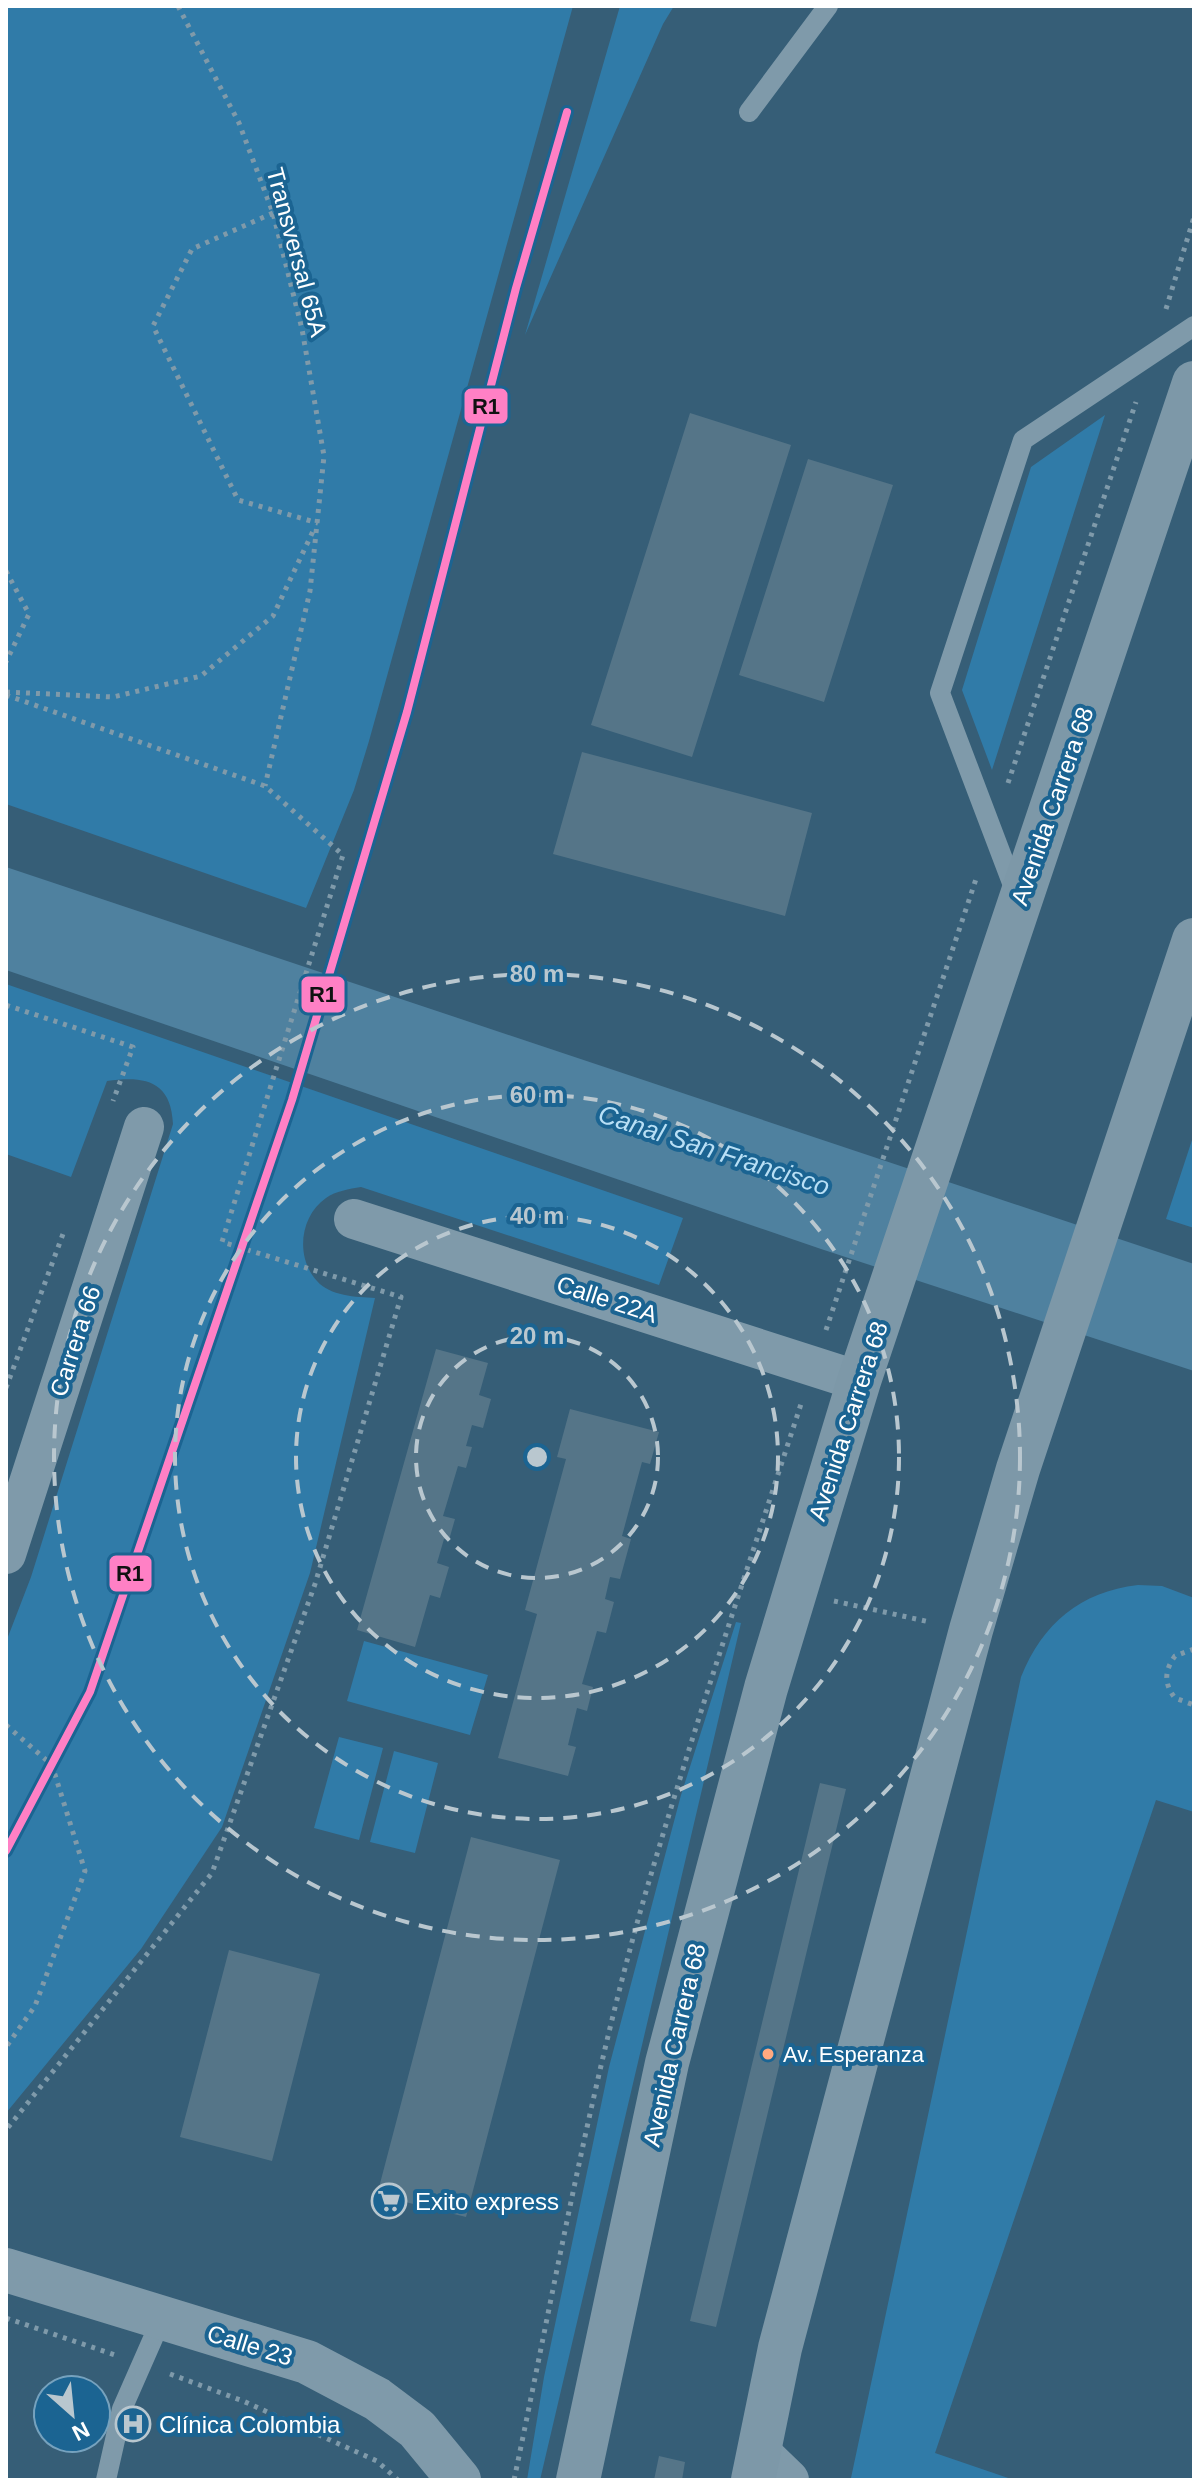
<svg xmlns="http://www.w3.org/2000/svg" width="1200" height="2486" viewBox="0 0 1200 2486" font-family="Helvetica,sans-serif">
	<rect width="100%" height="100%" fill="#365e77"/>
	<path fill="#307ba8" d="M 6,6 L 573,6 L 369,741 L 354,790 L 306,908 L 6,804 Z
		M 620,6 L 674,6 L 663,24 L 525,335 Z
		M 1105,415 L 992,770 L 962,690 L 1031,467 Z
		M 6,984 L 683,1218 L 659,1285 L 361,1187 C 349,1189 336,1191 326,1198 C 300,1216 295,1257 317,1281 C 330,1296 356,1297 375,1298 L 310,1573 L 222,1827 L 141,1949 L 6,2113 L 6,1642 L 31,1577 L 173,1124 C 171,1080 144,1076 107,1081 L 71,1177 L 6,1154 Z
		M 1194,1134 L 1194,1228 L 1166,1219 Z
		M 1138,1585 L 1162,1586 L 1194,1598 L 1194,1812 L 1156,1800 L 935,2453 L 1014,2480 L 858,2480 L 851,2478 L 1021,1677 C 1043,1623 1080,1592 1138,1585 Z
		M 736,1622 L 741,1623 L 540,2480 L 527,2480 L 544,2377 L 609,2067 L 681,1795 Z
		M 364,1641 L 488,1675 L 470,1735 L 347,1701 Z
		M 339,1737 L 383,1748 L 359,1840 L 314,1828 Z
		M 394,1751 L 438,1763 L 415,1853 L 370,1842 Z"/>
	<path fill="#4f819f" d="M 6,867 L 1194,1264 L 1194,1371 L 821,1249 L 6,970 Z"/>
	<path fill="#557588" d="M 690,413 L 791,445 L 692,757 L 591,725 Z
		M 808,459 L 893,485 L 824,702 L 739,675 Z
		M 582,752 L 812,813 L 785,916 L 553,854 Z
		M 436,1349 L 488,1363 L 479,1395 L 491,1399 L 483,1428 L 472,1425 L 466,1446 L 472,1447 L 466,1468 L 458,1466 L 443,1516 L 455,1519 L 449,1540 L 444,1539 L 437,1563 L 449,1567 L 440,1598 L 430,1595 L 415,1647 L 357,1630 Z
		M 570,1409 L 659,1432 L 650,1464 L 642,1462 L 622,1536 L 631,1539 L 620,1579 L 610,1577 L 605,1599 L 614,1602 L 606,1633 L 597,1631 L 582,1684 L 593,1687 L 587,1711 L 577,1708 L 568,1745 L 576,1747 L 568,1776 L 498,1758 L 537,1614 L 525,1610 L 566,1459 L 557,1457 Z
		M 820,1783 L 846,1789 L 716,2327 L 690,2321 Z
		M 471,1837 L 560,1860 L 466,2217 L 377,2195 Z
		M 229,1950 L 320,1974 L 272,2161 L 180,2137 Z
		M 659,2456 L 685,2462 L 682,2480 L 654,2480 Z"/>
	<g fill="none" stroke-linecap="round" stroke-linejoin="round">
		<path stroke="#7f9aaa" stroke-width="5" stroke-dasharray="4 6" stroke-linecap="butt" d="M 178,6 L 239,123 L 273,213 L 302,329 L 324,456 L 310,591 L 265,786
			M 273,213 L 192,249 L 153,326 L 238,500 L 318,523
			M 1166,309 L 1194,217
			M 6,571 L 29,614 L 6,662
			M 6,692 L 113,697 L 201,676 L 273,616 L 315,527
			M 6,695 L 265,786 L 343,855 L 222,1242 L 401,1297 L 315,1584 L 212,1873 L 6,2130
			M 1008,783 L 1136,402
			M 6,1005 L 133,1047 L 113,1101
			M 826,1330 L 977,876
			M 6,1388 L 63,1234
			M 834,1601 L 930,1622
			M 1194,1649 L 1175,1656 C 1164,1671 1164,1684 1175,1698 L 1194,1705
			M 6,1725 L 52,1765 L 85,1871 L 35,2006 L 6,2047
			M 6,2318 L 115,2355
			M 170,2374 L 243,2401 L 377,2461 L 398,2480
			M 514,2480 C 555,2285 590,2087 645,1895 C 693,1730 748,1567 801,1404"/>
		<path stroke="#7f9aaa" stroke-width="20" d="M 749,112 L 828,6
			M 1017,896 L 940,693 L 1023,440 L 1194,326
			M 106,2480 L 122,2409 L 162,2318"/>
		<path stroke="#7f9aaa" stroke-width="40" d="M 354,1219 L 859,1381
			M 6,1554 L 144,1127
			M 759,2451 L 789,2480"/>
		<path stroke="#7f9aaa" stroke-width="44" d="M 6,2270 L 307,2362 L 377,2399 L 417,2429 L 459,2480"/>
		<path stroke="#7d98a8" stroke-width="44" d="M 578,2480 L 667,2063 L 766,1688 L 859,1381 L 1194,383
			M 753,2480 L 780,2348 L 971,1630 L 1018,1469 L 1194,940"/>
		<g stroke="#1b6492" stroke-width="14">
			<path id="rail-1" d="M 6,1851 L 90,1692 L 292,1100 L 407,712 L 516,288 L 567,112"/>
		</g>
		<use href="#rail-1" stroke="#ff80c5" stroke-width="8"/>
	</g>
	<g fill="none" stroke="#b9c7cf" stroke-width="4" stroke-dasharray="14 10">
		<circle cx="537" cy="1457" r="121"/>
		<circle cx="537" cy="1457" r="241"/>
		<circle cx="537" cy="1457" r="362"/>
		<circle cx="537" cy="1457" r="483"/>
	</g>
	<defs>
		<g id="supermarket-ring" transform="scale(1.8)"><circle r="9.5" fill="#1b6492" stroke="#b9c7cf" stroke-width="1.5"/><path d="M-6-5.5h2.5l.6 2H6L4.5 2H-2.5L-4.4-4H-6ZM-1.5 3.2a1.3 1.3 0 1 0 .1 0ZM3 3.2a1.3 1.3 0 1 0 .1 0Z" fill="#b9c7cf"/></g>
		<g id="hospital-ring" transform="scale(1.8)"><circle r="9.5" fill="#1b6492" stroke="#b9c7cf" stroke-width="1.5"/><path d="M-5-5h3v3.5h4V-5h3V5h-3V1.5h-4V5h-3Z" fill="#b9c7cf"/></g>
	</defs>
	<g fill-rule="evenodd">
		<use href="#supermarket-ring" x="389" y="2201"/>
		<use href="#hospital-ring" x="133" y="2424"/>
	</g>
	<circle fill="#ffa980" stroke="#1b6492" stroke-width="3" cx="768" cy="2054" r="7"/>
	<g text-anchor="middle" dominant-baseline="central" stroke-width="8" stroke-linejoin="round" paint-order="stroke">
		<g font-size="22" fill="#fff" stroke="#1b6492" text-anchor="start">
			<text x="783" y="2054">Av. Esperanza</text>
		</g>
		<g font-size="24" fill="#fff" stroke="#1b6492">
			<text transform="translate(297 252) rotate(75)">Transversal 65A</text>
			<text transform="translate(1052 806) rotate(-71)">Avenida Carrera 68</text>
			<text transform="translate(607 1299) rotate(18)">Calle 22A</text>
			<text transform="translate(75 1341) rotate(-72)">Carrera 66</text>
			<text transform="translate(848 1421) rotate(-72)">Avenida Carrera 68</text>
			<text transform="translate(674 2045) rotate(-77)">Avenida Carrera 68</text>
			<text transform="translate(250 2345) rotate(17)">Calle 23</text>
		</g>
		<g font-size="24" fill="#fff" stroke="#1b6492" text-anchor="start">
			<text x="415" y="2201">Exito express</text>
			<text x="159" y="2424">Clínica Colombia</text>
		</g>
		<g font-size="26" font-style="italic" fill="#b8dff5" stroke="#1b6492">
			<text transform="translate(714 1150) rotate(18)">Canal San Francisco</text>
		</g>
	</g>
	<circle cx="537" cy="1457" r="12" fill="#b9c7cf" stroke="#1b6492" stroke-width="4"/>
	<g font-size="24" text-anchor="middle" font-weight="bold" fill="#b9c7cf" stroke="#1b6492" stroke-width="8" stroke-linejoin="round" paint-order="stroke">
		<text x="537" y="982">80 m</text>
		<text x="537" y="1103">60 m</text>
		<text x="537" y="1224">40 m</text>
		<text x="537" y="1344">20 m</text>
	</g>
	<g stroke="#1b6492" stroke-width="3">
		<rect x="463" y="387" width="46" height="38" rx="8" fill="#ff80c5"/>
		<rect x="300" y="975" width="46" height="39" rx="8" fill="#ff80c5"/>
		<rect x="108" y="1554" width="45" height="39" rx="8" fill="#ff80c5"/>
	</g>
	<g font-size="22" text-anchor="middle" font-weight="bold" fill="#111">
		<text x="486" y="414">R1</text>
		<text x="323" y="1002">R1</text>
		<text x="130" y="1581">R1</text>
	</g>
	<rect width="1200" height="2486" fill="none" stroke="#ffffff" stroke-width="16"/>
	<g transform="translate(72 2414) rotate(153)"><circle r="38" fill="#1b6492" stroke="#76a2be" stroke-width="2"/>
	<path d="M0-6L14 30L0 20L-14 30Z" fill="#b9c7cf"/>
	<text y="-12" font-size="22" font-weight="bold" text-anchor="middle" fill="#ffffff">N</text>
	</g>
</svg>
